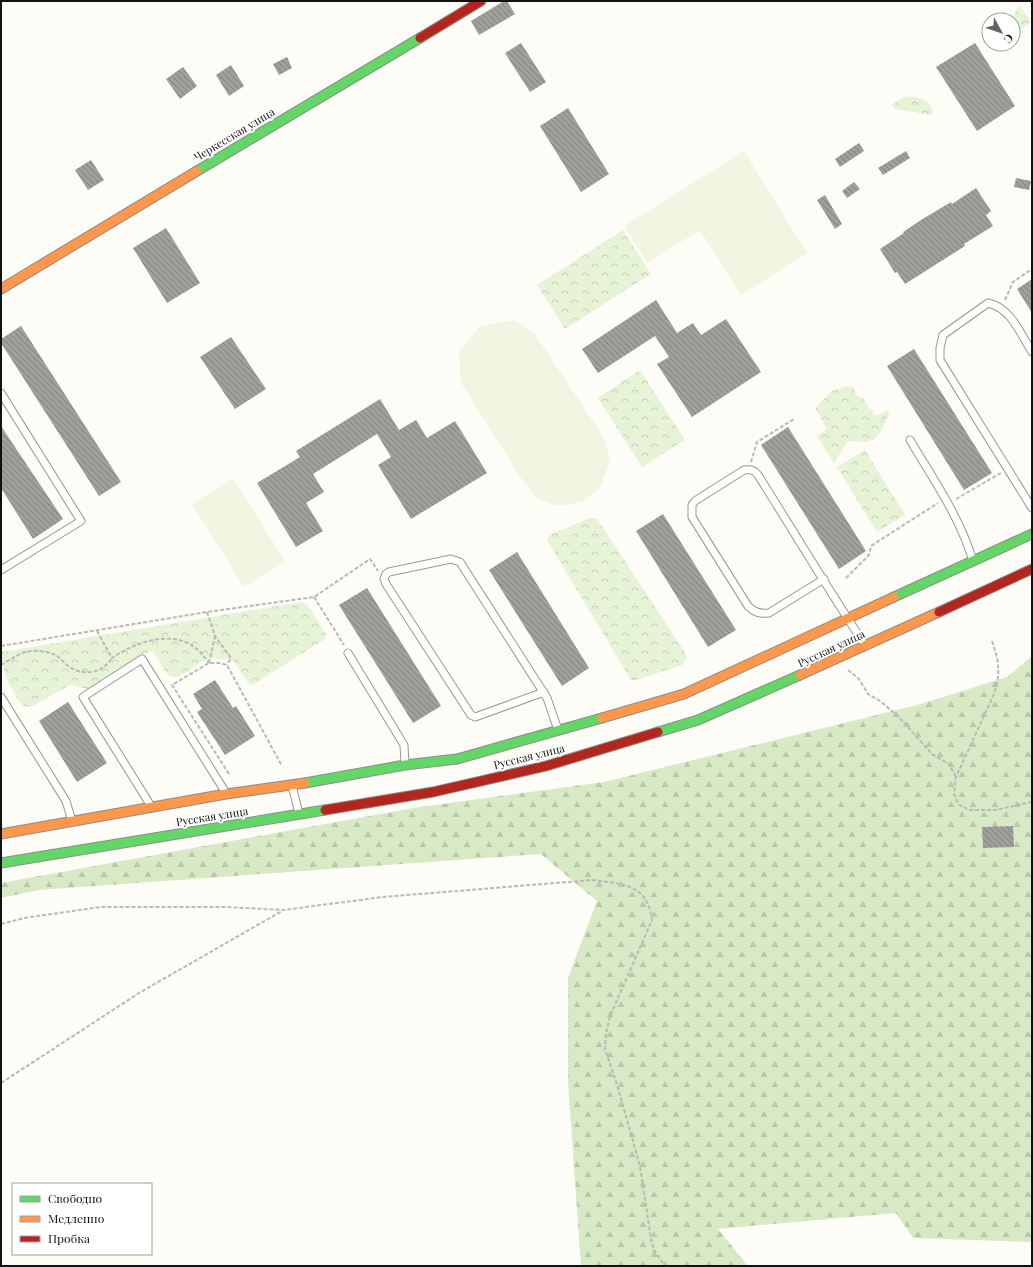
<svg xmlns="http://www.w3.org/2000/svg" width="1033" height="1267" viewBox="0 0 1033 1267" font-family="'Playfair Display',serif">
	<defs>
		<pattern id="forest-firs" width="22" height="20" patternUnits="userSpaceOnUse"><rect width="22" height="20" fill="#d8eac5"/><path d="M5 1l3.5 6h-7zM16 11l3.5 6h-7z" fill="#b8c8a8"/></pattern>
		<pattern id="park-crowns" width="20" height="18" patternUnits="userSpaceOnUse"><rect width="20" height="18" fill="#e7f3d7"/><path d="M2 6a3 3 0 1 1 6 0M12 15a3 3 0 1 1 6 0" fill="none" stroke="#c5cfb8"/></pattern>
		<pattern id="building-back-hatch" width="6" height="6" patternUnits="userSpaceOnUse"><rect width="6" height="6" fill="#a19f9c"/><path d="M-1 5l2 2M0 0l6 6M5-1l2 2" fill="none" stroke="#82807e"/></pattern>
	</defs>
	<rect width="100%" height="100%" fill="#fdfcf7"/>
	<path fill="url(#forest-firs)" d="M 1032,656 L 1032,1242 L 913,1238 L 896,1213 L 718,1229 L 748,1266 L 581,1266 L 568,1082 L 568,978 L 597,901 L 541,854 L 39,890 L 1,898 L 1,883 L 413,808 L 604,782 L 917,705 L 1007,677 Z"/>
	<path fill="url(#park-crowns)" d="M 1019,5 L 1031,22 L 1015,34 L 1013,30 L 1013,20 L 1011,20 Z
		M 906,96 C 918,98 931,99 933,113 L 931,115 L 896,109 L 893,107 L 892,104 Z
		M 623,230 L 651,274 L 565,329 L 537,285 Z
		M 640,370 L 685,440 L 642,467 L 598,398 Z
		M 853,386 L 857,396 L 863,398 L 869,408 L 873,411 L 874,415 L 878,415 L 887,410 L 890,413 C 882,425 882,441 863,442 C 857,442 853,440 847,442 L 834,463 L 817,436 L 827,429 L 815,408 L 832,391 L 844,387 Z
		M 865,450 L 905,515 L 877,532 L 837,467 Z
		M 590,518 L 594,518 L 598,520 L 686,654 C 687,659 686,661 682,665 L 636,680 L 631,680 L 547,540 L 550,535 Z
		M 301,602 L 308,605 L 326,634 L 325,639 L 254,684 L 251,685 L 246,680 L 233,660 C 230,659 228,660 224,660 C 220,660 216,657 212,658 C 199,659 185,678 173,677 C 162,676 160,654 150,651 L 92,687 L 87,689 L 70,685 L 33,706 L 27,707 L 22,705 C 12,689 0,672 2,652 Z"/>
	<path fill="#f0f6e1" d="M 744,151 L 807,253 L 741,295 L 700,230 L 647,263 L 624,226 Z
		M 514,320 L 534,333 L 604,438 L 610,461 L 600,488 L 584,500 L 568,505 L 554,505 L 536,498 L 525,484 L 461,383 L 459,352 L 480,326 Z
		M 233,478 L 285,561 L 244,587 L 192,504 Z"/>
	<path fill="url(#building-back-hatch)" d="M 504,1 L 507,1 L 515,14 L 479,35 L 471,21 Z
		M 521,43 L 546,82 L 530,92 L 505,53 Z
		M 975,43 L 1015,106 L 977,131 L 936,67 Z
		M 287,57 L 292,68 L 279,75 L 273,64 Z
		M 231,65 L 244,86 L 229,96 L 216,75 Z
		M 183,67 L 197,86 L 180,99 L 166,79 Z
		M 568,108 L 609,174 L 581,192 L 540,126 Z
		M 859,143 L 864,151 L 840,167 L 835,159 Z
		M 906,151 L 910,158 L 883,175 L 878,168 Z
		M 91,160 L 104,180 L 88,190 L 75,170 Z
		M 1016,178 L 1031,181 L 1029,190 L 1014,187 Z
		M 854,182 L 860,189 L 847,198 L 842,191 Z
		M 976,188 L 991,211 L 986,215 L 993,226 L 964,244 L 965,246 L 905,284 L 897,272 L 895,273 L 880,249 L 904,233 L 903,232 L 921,220 L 951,202 L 952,204 Z
		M 825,195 L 842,224 L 835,229 L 817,200 Z
		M 166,228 L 200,283 L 167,303 L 133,248 Z
		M 1032,279 L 1032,313 L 1017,289 Z
		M 656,300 L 677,333 L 693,323 L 701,335 L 726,319 L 761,372 L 692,417 L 657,364 L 669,357 L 655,336 L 598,373 L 582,349 Z
		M 21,326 L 121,482 L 99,496 L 1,343 L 1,339 Z
		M 231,337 L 266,389 L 235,409 L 200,357 Z
		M 914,349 L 992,473 L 964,490 L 887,366 Z
		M 380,399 L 399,430 L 416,420 L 427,438 L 455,421 L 487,473 L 411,519 L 378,465 L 391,457 L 377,434 L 313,474 L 324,492 L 306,503 L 323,531 L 296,547 L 257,483 L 300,457 L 296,451 Z
		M 1,426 L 63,519 L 33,539 L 1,488 Z
		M 788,427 L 866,551 L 839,569 L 761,445 Z
		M 663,514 L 736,630 L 708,647 L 636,531 Z
		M 517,552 L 589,668 L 562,686 L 489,570 Z
		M 367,588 L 441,706 L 413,723 L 339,605 Z
		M 215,680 L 233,708 L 236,706 L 255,736 L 225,755 L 197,712 L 202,709 L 193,694 Z
		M 68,702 L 107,763 L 77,782 L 39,721 Z
		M 1013,826 L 1014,847 L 983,848 L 982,827 Z"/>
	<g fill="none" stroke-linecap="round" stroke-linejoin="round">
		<g stroke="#979795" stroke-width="9">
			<path id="lane" d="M 1032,352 C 1020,333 1011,308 988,303 L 943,335 L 940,348 L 940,360 L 1032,508
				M 1,393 L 81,521 L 1,570
				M 910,440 C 933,479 960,517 973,561
				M 824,579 L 769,613 C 759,614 754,612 748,606 L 692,517 L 692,505 L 695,501 L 744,470 C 751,469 754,470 758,475 C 794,532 828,589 865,645
				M 348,653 L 404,745 L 405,764
				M 544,692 L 478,716 L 475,717 L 471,715 L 386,584 L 384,579 L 386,574 L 389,572 L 451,559 L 460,562 L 547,698 L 558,730
				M 1,697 L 66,801 L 72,821
				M 292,785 L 299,814
				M 151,806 L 83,697 L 142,659 L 226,793"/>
		</g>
		<g stroke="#8e8d8b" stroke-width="11">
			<path id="fast" d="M 197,171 L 420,38
				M 894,597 L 1032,534
				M 658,732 L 698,720 L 800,675
				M 305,783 L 405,765 L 457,759 L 602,718
				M 1,863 L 325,810"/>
		</g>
		<g stroke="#8e8d8b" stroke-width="11">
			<path id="slow" d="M 1,289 L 197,171
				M 800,675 L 939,612
				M 602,718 L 684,694 L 894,597
				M 1,834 L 226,794 L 305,783"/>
		</g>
		<g stroke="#8e8d8b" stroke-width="11">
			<path id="jam" d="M 420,38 L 481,1
				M 939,612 L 1032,569
				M 325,810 L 433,792 L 546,766 L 658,732"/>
		</g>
		<path stroke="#b9b9b8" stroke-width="2" stroke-dasharray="4 2" stroke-linecap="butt" d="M 1005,300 L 1013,282 L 1032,269
			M 751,462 L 757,442 L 794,419
			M 956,499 L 1001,473
			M 846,578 L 869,555 L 871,546 L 938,503
			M 314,597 L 344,645
			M 207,612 L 215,636 L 231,658 L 227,665
			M 97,631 L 112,658 C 137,641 177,627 201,653 C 204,656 206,659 209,663
			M 992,641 C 999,662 1001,672 994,694 L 956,777 L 954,794 L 958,804 L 969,810 L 996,810 L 1031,802 L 1032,805
			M 1,646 L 207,612 L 314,597 L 370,559 L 378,571
			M 209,663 L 215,636
			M 1,665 C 11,659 25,649 38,651 C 42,651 48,652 53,654 C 58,655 63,662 67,665 C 82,677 102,674 112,658
			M 848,670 L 859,679 L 868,694 L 880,701 L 898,716 L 932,754 L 949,764 L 956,777
			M 229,774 L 172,685 L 209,663 L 220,663 L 227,665 L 282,766
			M 1,924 L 24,918 L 101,907 L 226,907 L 283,910 L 383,897 L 592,880 C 622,884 647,883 652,920 L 610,1016 L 606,1034 L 605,1049 L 618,1088 L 640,1166 L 651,1239 L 654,1250 L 665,1266
			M 1,1083 L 139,993 L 282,911"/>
		<use href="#lane" stroke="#fffffe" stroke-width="7"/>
		<use href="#fast" stroke="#63d668" stroke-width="9"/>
		<use href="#slow" stroke="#ff974d" stroke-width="9"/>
		<use href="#jam" stroke="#b3261e" stroke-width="9"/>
	</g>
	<g text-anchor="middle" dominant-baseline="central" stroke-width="4" stroke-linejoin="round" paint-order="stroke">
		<g font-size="11" fill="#111" stroke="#fff">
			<text transform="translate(234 134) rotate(-31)">Черкесская улица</text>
			<text transform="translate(831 648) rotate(-25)">Русская улица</text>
			<text transform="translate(529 756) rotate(-14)">Русская улица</text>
			<text transform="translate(212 816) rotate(-9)">Русская улица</text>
		</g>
	</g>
	<rect width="1033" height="1267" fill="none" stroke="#111111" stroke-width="4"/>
	<rect x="12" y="1183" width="140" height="72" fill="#ffffff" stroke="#a0a0a0"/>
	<rect x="20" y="1196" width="20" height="6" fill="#63d668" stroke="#a0a0a0"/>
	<text x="48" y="1203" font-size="12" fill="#111111">Свободно</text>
	<rect x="20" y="1216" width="20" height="6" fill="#ff974d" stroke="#a0a0a0"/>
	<text x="48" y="1223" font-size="12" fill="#111111">Медленно</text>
	<rect x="20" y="1236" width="20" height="6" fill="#b3261e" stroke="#a0a0a0"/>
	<text x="48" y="1243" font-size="12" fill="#111111">Пробка</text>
	<g transform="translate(1001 32) rotate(130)"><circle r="19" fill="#ffffff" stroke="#a0a0a0"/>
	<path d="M0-3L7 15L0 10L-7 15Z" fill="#646362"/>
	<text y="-6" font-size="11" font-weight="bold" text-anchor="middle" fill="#111111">С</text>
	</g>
</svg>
